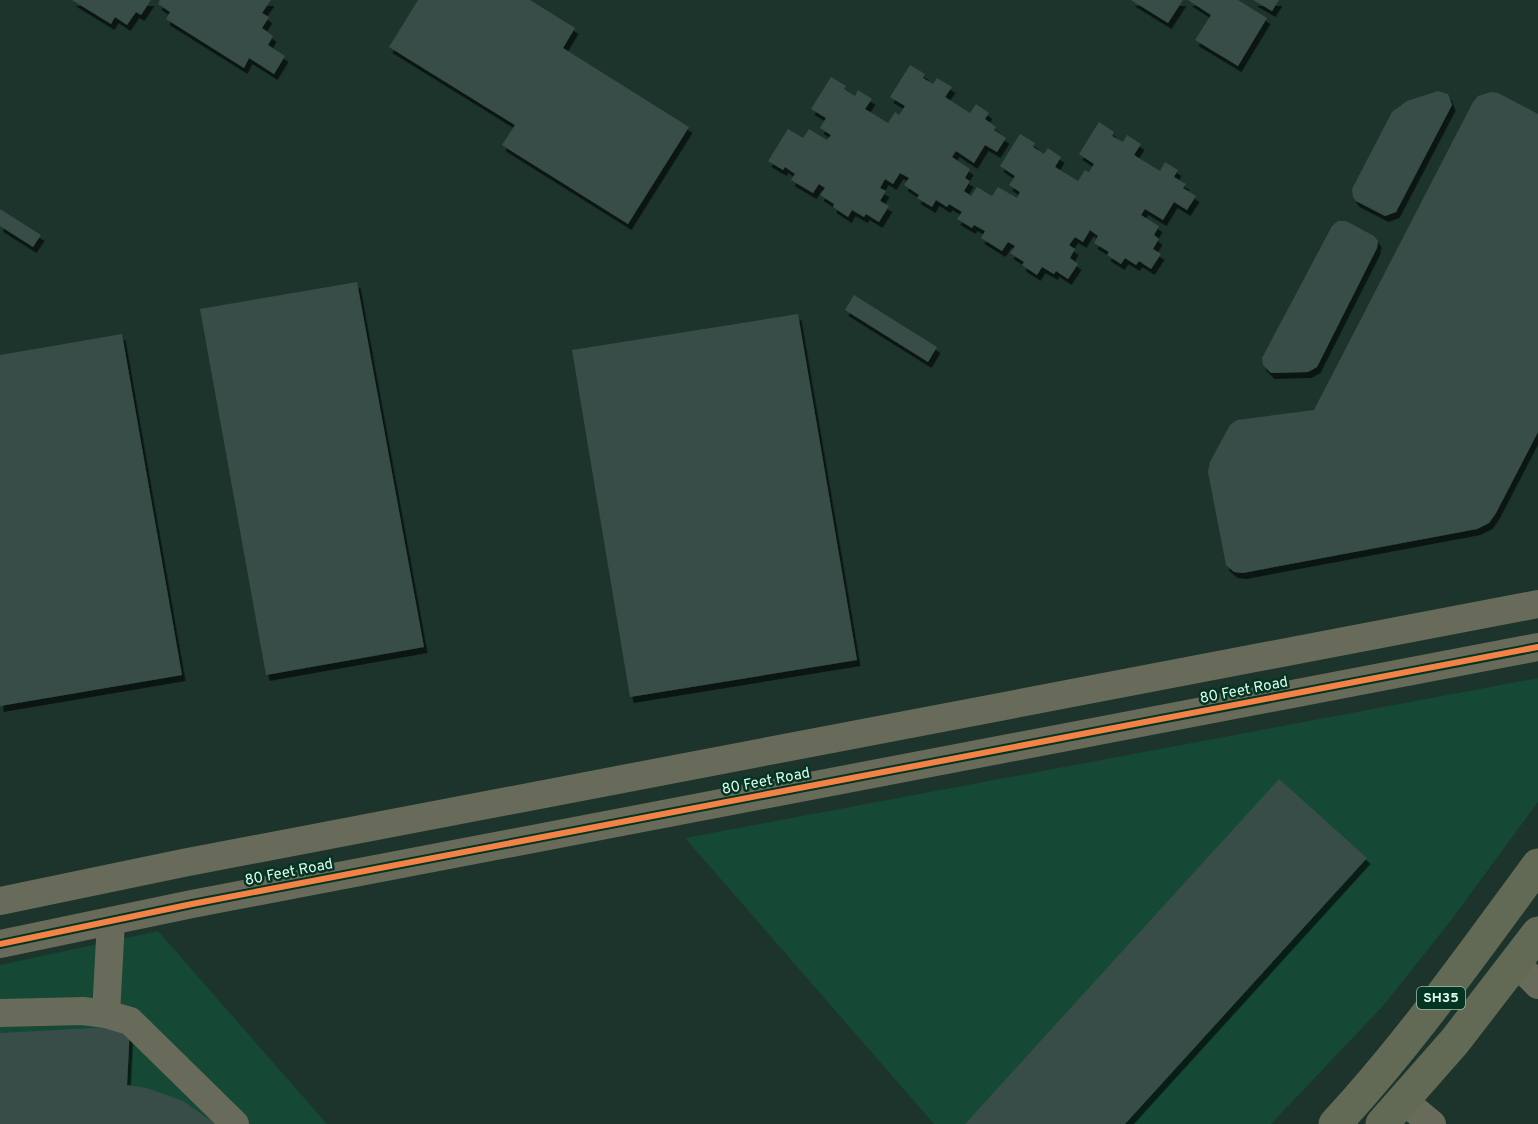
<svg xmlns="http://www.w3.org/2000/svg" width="1538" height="1124" viewBox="0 0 1538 1124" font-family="Overpass,sans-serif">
	<defs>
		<filter id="shadow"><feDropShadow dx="3.5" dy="6" stdDeviation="0" flood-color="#0009"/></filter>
	</defs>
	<rect width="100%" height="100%" fill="#1c342b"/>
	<path fill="#154835" d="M 1538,678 L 1538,802 L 1449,923 L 1383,1006 L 1271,1124 L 934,1124 L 685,838 Z
		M 158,931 L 327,1124 L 0,1124 L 0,965 Z"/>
	<path fill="#374d46" filter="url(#shadow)" d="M 72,0 L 151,0 L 141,15 L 136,12 L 127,25 L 115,17 L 111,24 Z
		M 160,0 L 271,0 L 262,13 L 269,17 L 262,28 L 273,36 L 268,45 L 285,56 L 274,74 L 249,58 L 244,68 L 166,19 L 170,12 L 158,4 Z
		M 418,0 L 530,0 L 575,28 L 563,48 L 689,127 L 628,224 L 502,145 L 515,125 L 389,47 Z
		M 1131,0 L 1183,0 L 1168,23 Z
		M 1188,0 L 1238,0 L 1267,18 L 1238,66 L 1195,40 L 1211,15 Z
		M 1253,0 L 1279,0 L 1272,11 Z
		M 910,65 L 925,74 L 923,78 L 933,84 L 937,78 L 952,87 L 945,97 L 970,113 L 976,104 L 989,113 L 985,119 L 996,127 L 994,130 L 1006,138 L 997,152 L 985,145 L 974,163 L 956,151 L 952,157 L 970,169 L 965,178 L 970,181 L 964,191 L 971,196 L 977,187 L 992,196 L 998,187 L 1017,198 L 1020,192 L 1009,185 L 1015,176 L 1000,166 L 1020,134 L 1035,143 L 1033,147 L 1044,154 L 1048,148 L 1061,157 L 1055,167 L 1078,181 L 1085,170 L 1089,172 L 1094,164 L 1079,154 L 1099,122 L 1114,132 L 1112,136 L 1123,142 L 1127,135 L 1141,144 L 1134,155 L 1160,171 L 1165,162 L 1178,170 L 1174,177 L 1186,184 L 1183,188 L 1196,196 L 1187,210 L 1174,202 L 1163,220 L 1145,209 L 1141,215 L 1159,226 L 1154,235 L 1159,239 L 1153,249 L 1161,254 L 1151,269 L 1139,261 L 1136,265 L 1125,258 L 1121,264 L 1107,255 L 1109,252 L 1094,243 L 1098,236 L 1090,230 L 1083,242 L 1075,237 L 1069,245 L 1075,249 L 1070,258 L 1078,264 L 1068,279 L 1056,271 L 1054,274 L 1042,267 L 1037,275 L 1022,265 L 1024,262 L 1010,253 L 1015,246 L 1008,242 L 1002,251 L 981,238 L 985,231 L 974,225 L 972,228 L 957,219 L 962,212 L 949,204 L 947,207 L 936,200 L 932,207 L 917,198 L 919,195 L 904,185 L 909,178 L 900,173 L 893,184 L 885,179 L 880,188 L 886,191 L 880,201 L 889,206 L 879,222 L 866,214 L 864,217 L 852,210 L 848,217 L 833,207 L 834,204 L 820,195 L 825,188 L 819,184 L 813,193 L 791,180 L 795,174 L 785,167 L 783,170 L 768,161 L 788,129 L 803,138 L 809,129 L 827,140 L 831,135 L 820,128 L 826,118 L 811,109 L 831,77 L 846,86 L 844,89 L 855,96 L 858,90 L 872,99 L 865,109 L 888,123 L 895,112 L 899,115 L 905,106 L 890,97 Z
		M 1438,91 L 1448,94 L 1452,105 L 1396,212 L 1385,216 L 1356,201 L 1353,197 L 1352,189 L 1392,112 L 1407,101 Z
		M 1491,92 L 1498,93 L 1538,114 L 1538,432 L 1496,513 L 1489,523 L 1477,529 L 1243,573 L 1234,572 L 1226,565 L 1208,472 L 1210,462 L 1230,425 L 1237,420 L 1314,410 L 1473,102 L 1478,96 Z
		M 0,209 L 41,235 L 33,247 L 0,226 Z
		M 1338,221 L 1346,221 L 1374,236 L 1378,241 L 1377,248 L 1317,367 L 1308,372 L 1271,373 L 1263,365 L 1262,358 L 1332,226 Z
		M 357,282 L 424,647 L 266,675 L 200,309 Z
		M 854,295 L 937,347 L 928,362 L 845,310 Z
		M 798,314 L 857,660 L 630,697 L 572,350 Z
		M 122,334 L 182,675 L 0,706 L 0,355 Z
		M 1279,779 L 1367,858 L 1125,1124 L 965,1124 Z
		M 130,1026 L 127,1085 L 147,1088 L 183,1101 L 216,1124 L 0,1124 L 0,1033 Z"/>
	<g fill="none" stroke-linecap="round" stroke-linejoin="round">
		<path stroke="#686a5a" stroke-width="28" d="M 0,901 L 183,863 L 1538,604
			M 0,944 L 192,904 L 1538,647
			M 1515,962 L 1538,985
			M 0,1013 L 83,1011 L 106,1014 L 130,1021 L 235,1124
			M 106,1014 L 111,921
			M 1404,1101 L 1432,1124"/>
		<path stroke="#626a56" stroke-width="33" d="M 1335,1124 C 1410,1043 1473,953 1538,865
			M 1382,1124 L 1455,1041 L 1538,933"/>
		<g stroke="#043523" stroke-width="10">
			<path id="cycleway" d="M 0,944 L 192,904 L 1538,647"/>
		</g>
		<use href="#cycleway" stroke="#f48246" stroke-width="6"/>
	</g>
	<g text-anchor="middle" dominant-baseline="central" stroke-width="5" stroke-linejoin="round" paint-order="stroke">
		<rect fill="#043523" stroke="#9dc0b0" stroke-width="1.5" x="1417" y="987" width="48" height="22" rx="4.5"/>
		<g font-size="14" font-weight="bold" fill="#defced">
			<text x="1441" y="998">SH35</text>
		</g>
		<g font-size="15" fill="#defced" stroke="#043523">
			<text transform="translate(1244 691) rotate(-11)">80 Feet Road</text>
			<text transform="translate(766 782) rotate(-11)">80 Feet Road</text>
			<text transform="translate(289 873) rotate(-11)">80 Feet Road</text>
		</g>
	</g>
</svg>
